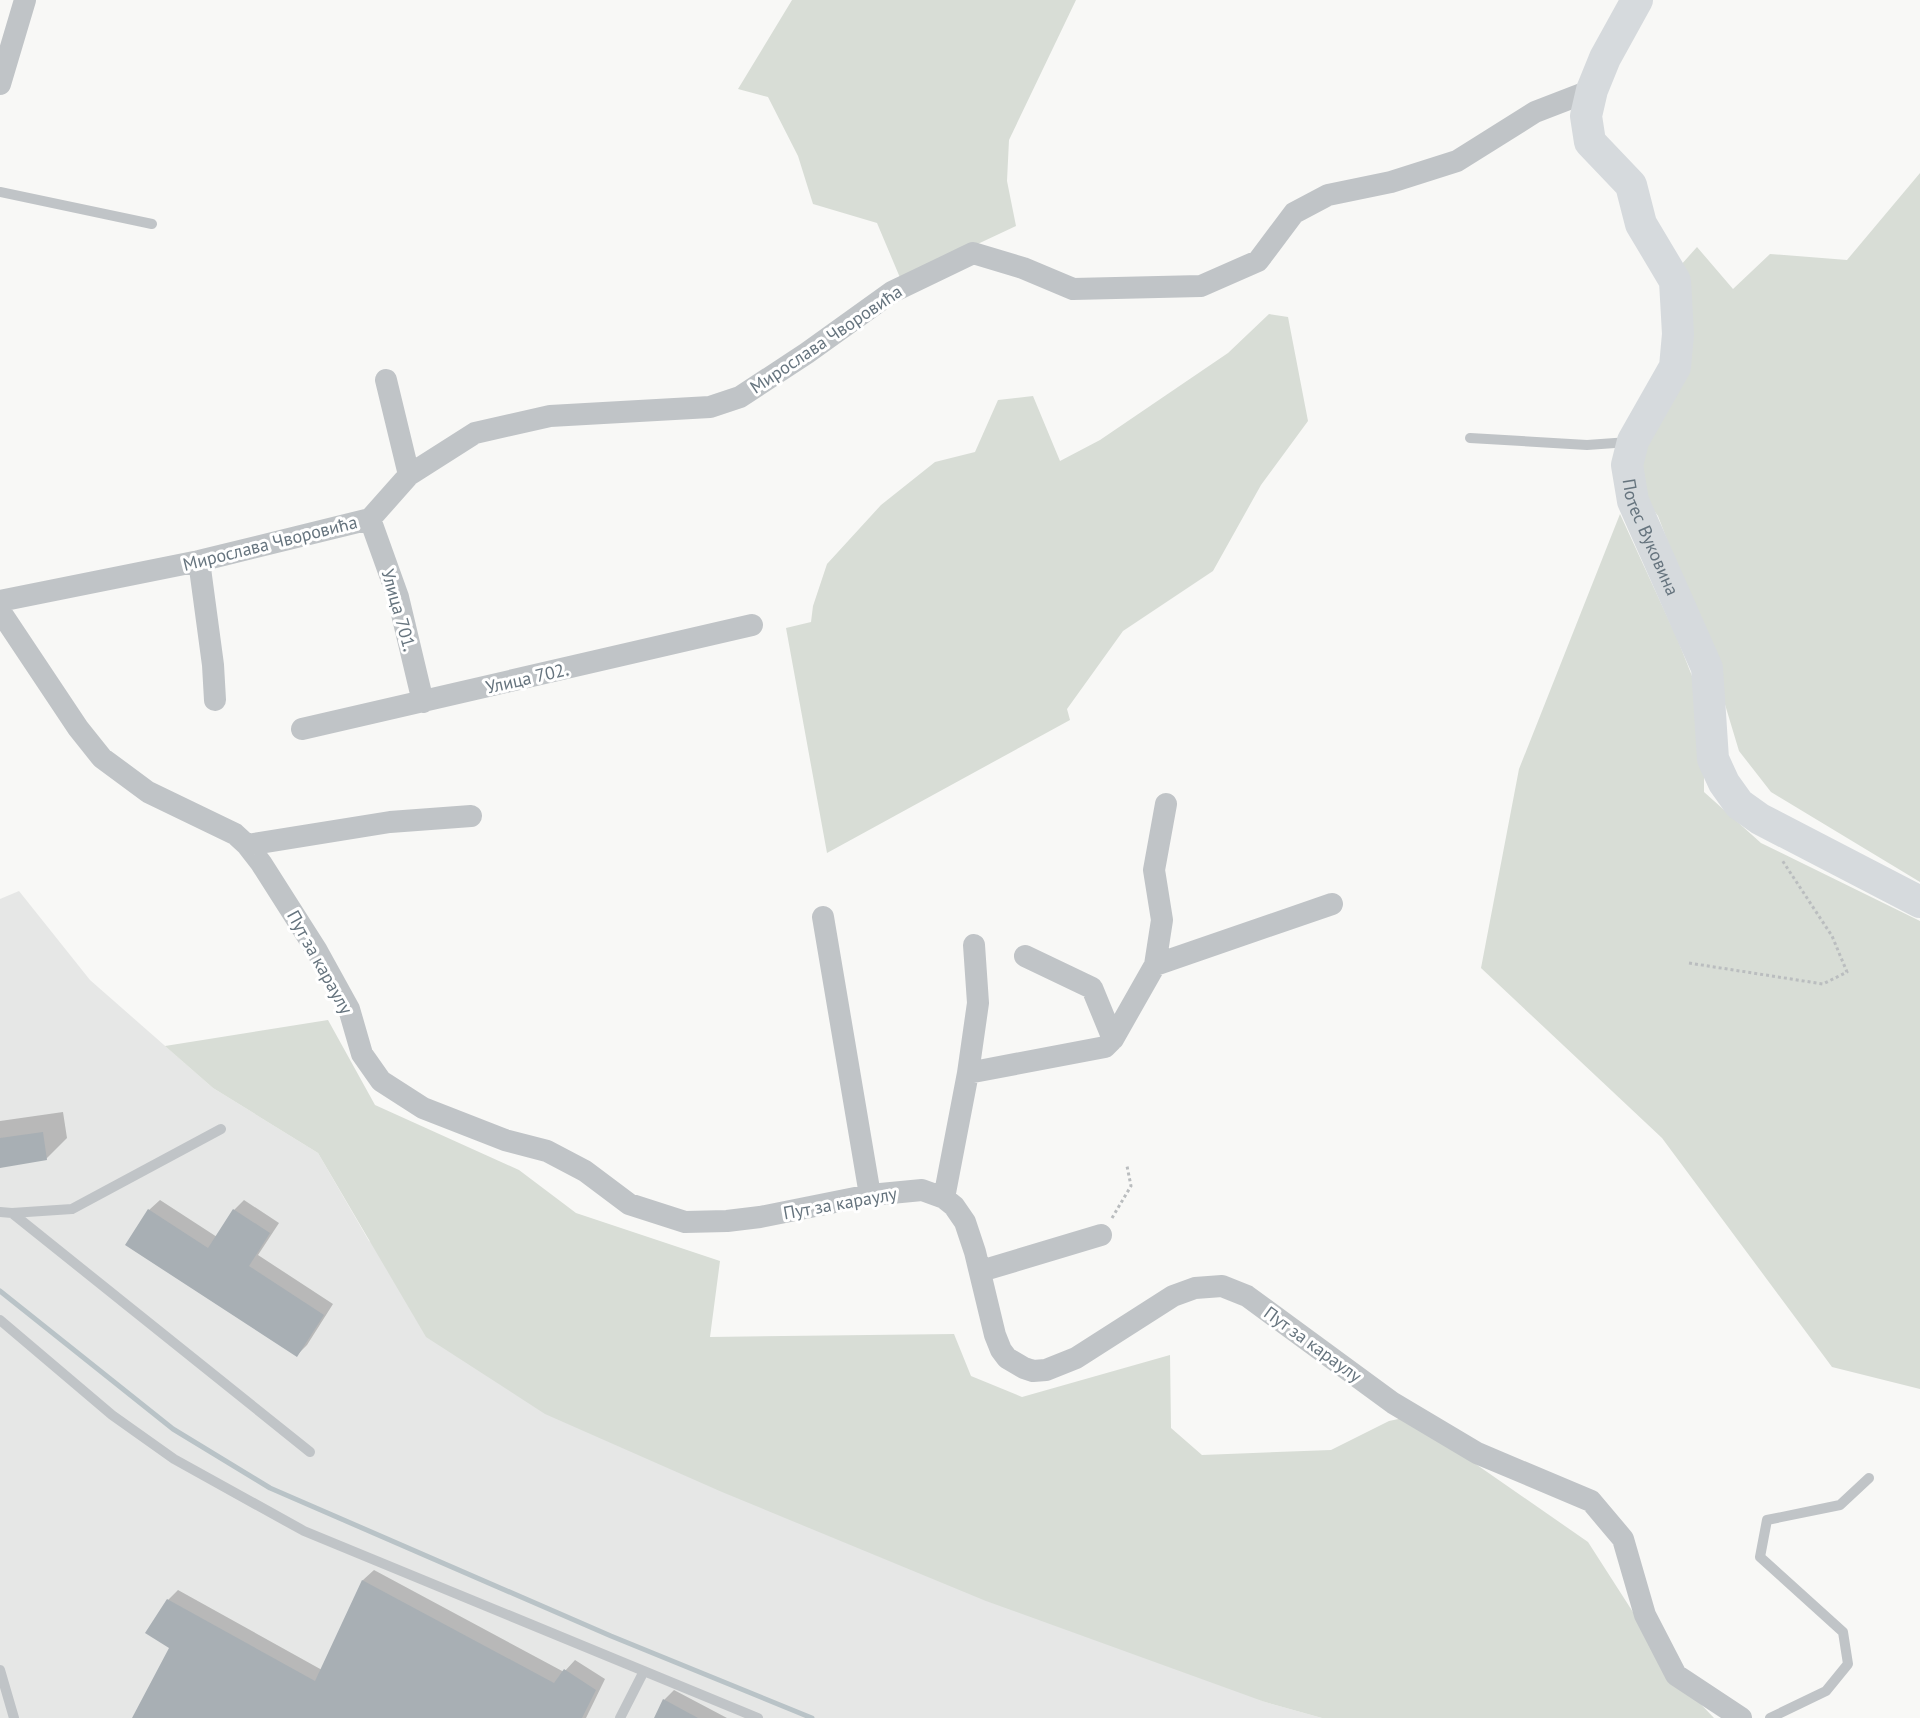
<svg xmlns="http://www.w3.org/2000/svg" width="1920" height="1718" viewBox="0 0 1920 1718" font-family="'PT Sans',sans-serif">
	<rect width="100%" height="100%" fill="#f8f8f6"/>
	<path fill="#e6e7e6" d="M 19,891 L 90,980 L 213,1088 L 318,1153 L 369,1241 L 1265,1702 L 1322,1718 L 0,1718 L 0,899 Z"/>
	<path fill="#d8ddd6" d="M 792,0 L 1076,0 L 1009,140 L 1007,181 L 1016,226 L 901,280 L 877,223 L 813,204 L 798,156 L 768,97 L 738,89 Z
		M 1920,173 L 1920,882 L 1771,792 L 1739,751 L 1708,648 L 1658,516 L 1624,471 L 1673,391 L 1680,266 L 1697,247 L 1733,289 L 1770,254 L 1847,260 Z
		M 1269,314 L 1288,317 L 1308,421 L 1261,485 L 1213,571 L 1123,631 L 1067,709 L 1070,720 L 827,853 L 786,628 L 811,622 L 813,606 L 827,564 L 881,505 L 935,462 L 975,452 L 998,400 L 1033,396 L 1060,461 L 1100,440 L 1228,353 Z
		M 1620,514 L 1677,638 L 1692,676 L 1704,768 L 1704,792 L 1761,843 L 1920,921 L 1920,1389 L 1832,1367 L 1662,1138 L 1481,968 L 1519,769 Z
		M 328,1020 L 375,1105 L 519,1170 L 576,1213 L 720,1261 L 710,1337 L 954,1334 L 971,1376 L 1022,1397 L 1170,1355 L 1171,1428 L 1202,1455 L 1331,1450 L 1389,1421 L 1408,1417 L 1588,1542 L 1674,1676 L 1714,1718 L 1322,1718 L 1265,1702 L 986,1601 L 722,1492 L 545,1414 L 426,1337 L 318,1153 L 213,1088 L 165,1046 Z"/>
	<path fill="#0003" d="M 63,1112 L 67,1138 L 46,1159 L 0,1166 L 0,1121 Z
		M 160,1200 L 217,1237 L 234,1210 L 244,1200 L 279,1223 L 258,1255 L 333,1304 L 307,1345 L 297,1355 L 127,1244 L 149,1210 Z
		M 374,1570 L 564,1672 L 575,1660 L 605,1679 L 586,1718 L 134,1718 L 171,1648 L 168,1600 L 178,1590 L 322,1670 L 363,1580 Z
		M 674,1690 L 727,1718 L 656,1718 L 664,1700 Z"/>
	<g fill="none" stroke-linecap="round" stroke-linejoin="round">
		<path stroke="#b9c3c7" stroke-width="5" d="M 0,1291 L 173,1429 L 270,1488 L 611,1636 L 812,1718"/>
	</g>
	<path fill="#a8afb4" d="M 43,1132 L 47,1160 L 0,1168 L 0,1138 Z
		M 148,1209 L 208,1248 L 233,1209 L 270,1233 L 249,1266 L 324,1315 L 297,1357 L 125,1245 Z
		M 362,1580 L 554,1683 L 564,1669 L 596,1690 L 582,1718 L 132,1718 L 169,1648 L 145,1633 L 167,1599 L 315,1681 Z
		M 663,1699 L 698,1718 L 654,1718 Z"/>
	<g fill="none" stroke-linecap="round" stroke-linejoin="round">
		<path stroke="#babdbf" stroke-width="3" stroke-dasharray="3 3" stroke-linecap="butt" d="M 1689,963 L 1823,984 L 1847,972 L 1832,936 L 1782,860
			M 1112,1218 L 1131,1186 L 1127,1166"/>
		<path stroke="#c0c4c7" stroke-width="10" d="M 0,192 L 152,224
			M 1470,438 L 1587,445 L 1629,442
			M 0,1212 L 12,1213 L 310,1452
			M 12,1213 L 72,1209 L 221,1129
			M 0,1320 L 112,1415 L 174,1459 L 304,1531 L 758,1718
			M 0,1670 L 14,1718
			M 620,1718 L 644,1671
			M 1770,1718 L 1826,1691 L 1848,1664 L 1843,1632 L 1760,1557 L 1767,1520 L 1840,1505 L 1869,1478"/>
		<path stroke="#c0c4c7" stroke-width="22" d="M 0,84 L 25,0
			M 386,380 L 409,475
			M 370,519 L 398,597 L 423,702
			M 199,561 L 213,665 L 215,700
			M 0,601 L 199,561 L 370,519 L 409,475 L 475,433 L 550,416 L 710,407 L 740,397 L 807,353 L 892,292 L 973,253 L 1023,268 L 1073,289 L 1201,286 L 1258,261 L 1294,213 L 1328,195 L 1391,182 L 1457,161 L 1535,112 L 1592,90
			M 0,611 L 78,728 L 102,758 L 148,792 L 235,834 L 247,845 L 261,863 L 317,951 L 349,1009 L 362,1054 L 381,1081 L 423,1108 L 505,1140 L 547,1151 L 585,1171 L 629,1204 L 685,1222 L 727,1221 L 760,1217 L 870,1195 L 922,1190 L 944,1198 L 954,1206 L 965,1222 L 975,1252 L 995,1335 L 1001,1350 L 1007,1358 L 1024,1368 L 1033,1371 L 1046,1370 L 1076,1358 L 1173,1296 L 1195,1288 L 1222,1286 L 1247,1296 L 1393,1403 L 1477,1453 L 1591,1501 L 1623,1539 L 1645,1615 L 1676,1675 L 1741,1718
			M 302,729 L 752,625
			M 247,845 L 390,822 L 471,816
			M 823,917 L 870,1195
			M 1025,956 L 1092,988 L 1113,1039
			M 1155,965 L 1332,904
			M 968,1073 L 1105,1047 L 1113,1039 L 1155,965 L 1162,920 L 1154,870 L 1166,804
			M 944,1198 L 968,1073 L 978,1003 L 974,945
			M 981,1271 L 1101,1235"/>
		<path stroke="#d6dadd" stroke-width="32" id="s1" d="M 1637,0 L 1605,58 L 1592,90 L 1586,116 L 1590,142 L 1631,185 L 1641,224 L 1675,281 L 1678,334 L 1675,367 L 1633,441 L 1627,465 L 1633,501 L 1707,668 L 1713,759 L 1724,783 L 1739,804 L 1760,819 L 1920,902"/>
	</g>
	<g text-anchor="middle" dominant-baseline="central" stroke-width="6" stroke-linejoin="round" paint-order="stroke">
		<g font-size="18" fill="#66747e" stroke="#fff">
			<text transform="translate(826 339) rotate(-34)">Мирослава Чворовића</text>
			<text stroke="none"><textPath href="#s1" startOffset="592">Потес Вуковина</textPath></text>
			<text transform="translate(270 543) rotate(-14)">Мирослава Чворовића</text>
			<text transform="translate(399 610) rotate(74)">Улица 701.</text>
			<text transform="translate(527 678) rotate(-13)">Улица 702.</text>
			<text transform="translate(320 962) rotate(61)">Пут за караулу</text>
			<text transform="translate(840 1203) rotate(-10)">Пут за караулу</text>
			<text transform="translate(1313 1344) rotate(36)">Пут за караулу</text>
		</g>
	</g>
</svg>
